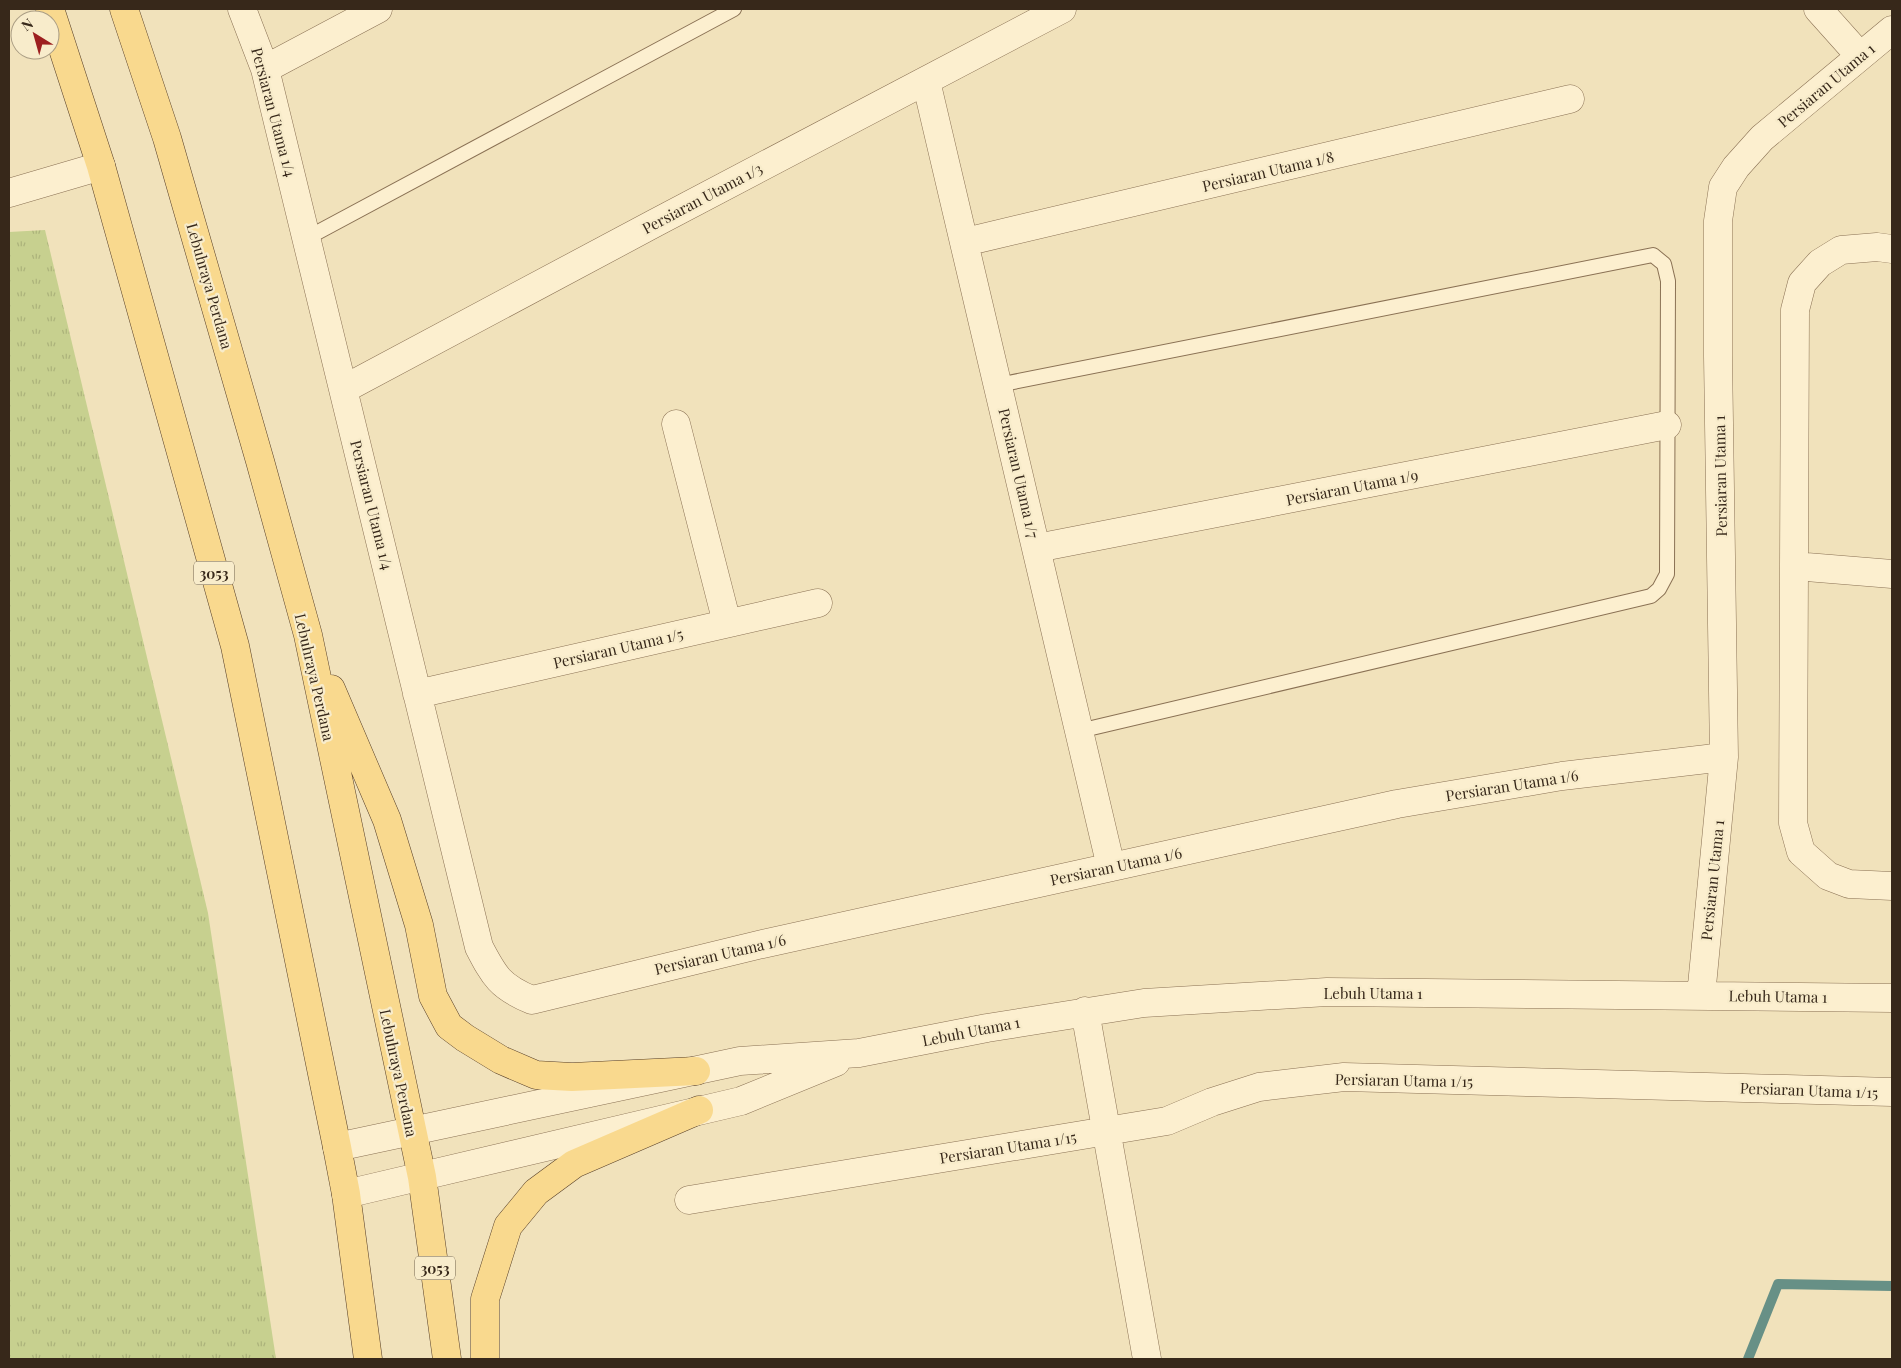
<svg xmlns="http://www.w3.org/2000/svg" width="1901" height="1368" viewBox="0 0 1901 1368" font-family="'Playfair Display',serif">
	<defs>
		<pattern id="grass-tufts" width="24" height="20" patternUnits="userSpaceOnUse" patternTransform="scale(1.25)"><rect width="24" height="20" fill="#c7d08f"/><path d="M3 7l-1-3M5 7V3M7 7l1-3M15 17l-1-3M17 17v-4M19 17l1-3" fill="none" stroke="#acb37b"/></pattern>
	</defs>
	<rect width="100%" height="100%" fill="#f1e2bb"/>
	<path fill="url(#grass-tufts)" d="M 45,230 L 208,913 L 276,1359 L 9,1359 L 9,232 Z"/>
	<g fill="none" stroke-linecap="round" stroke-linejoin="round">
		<path stroke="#679086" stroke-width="10" d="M 1748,1359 L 1778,1284 L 1892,1286"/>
		<g stroke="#8a7154" stroke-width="16">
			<path id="service" d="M 307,238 L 734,9
				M 998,385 L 1653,255 L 1664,264 L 1668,281 L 1667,574 L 1659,589 L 1651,596 L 1079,731"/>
		</g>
		<g stroke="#8a7154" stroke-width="29">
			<path id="minor" d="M 242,9 L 265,69 L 479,947 C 494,976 500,987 532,1000 L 758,945 L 1397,804 L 1562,776 L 1724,757
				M 1818,9 L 1860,56
				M 265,69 L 378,9
				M 926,81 L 1111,867
				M 9,193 L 101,166
				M 965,242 L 1570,99
				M 1892,249 L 1877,247 L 1841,250 L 1820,263 L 1802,283 L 1795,310 L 1793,823 L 1801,852 L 1828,876 L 1849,884 L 1892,886
				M 344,389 L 655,223 L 1062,9
				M 676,424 L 727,623
				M 1037,548 L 1667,425
				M 1794,566 L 1892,574
				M 417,694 L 818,603
				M 1701,996 L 1724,757 L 1718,356 L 1718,221 L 1723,187 L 1736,167 L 1762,138 L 1892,30
				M 1085,1011 L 1147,1359
				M 337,1147 L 740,1061 L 859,1053 L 987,1028 L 1144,1003 L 1327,992 L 1892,998
				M 346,1194 L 741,1101 L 836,1062
				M 689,1200 L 1167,1121 L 1212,1102 L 1259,1087 L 1344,1077 L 1892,1092"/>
		</g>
		<g stroke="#573f29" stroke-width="29">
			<path id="primary" d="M 50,9 L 101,166 L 235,646 L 337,1147 L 346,1194 L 368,1359
				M 124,9 L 167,138 L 260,461 L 308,635 L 422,1177 L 447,1359
				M 331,689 L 387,820 L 419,925 L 433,996 L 449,1026 L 465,1038 L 501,1060 L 536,1075 L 572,1077 L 696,1071
				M 485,1359 L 485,1299 L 508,1226 L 536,1192 L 574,1164 L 699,1110"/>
		</g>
		<use href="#service" stroke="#fcefcf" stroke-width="14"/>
		<use href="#minor" stroke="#fcefcf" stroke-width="28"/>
		<use href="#primary" stroke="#f9d98e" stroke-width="28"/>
	</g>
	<g text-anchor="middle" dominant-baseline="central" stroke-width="4.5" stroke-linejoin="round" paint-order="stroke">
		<g fill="#f8eccb" stroke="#71634f" stroke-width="1">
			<rect x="194" y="561.5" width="40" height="23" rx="4"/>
			<rect x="415" y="1256.5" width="40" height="23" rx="4"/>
		</g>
		<g font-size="14" font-weight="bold" fill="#37281a">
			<text x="214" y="573">3053</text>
			<text x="435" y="1268">3053</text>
		</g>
		<g font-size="15" fill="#37281a" stroke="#f8eccb">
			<text transform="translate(1826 85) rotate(-40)">Persiaran Utama 1</text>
			<text transform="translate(274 112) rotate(75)">Persiaran Utama 1/4</text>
			<text transform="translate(1268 171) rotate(-13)">Persiaran Utama 1/8</text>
			<text transform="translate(702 198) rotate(-28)">Persiaran Utama 1/3</text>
			<text transform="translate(210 286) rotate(74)">Lebuhraya Perdana</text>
			<text transform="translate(1019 473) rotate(77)">Persiaran Utama 1/7</text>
			<text transform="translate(1720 476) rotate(-91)">Persiaran Utama 1</text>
			<text transform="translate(1352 487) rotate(-11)">Persiaran Utama 1/9</text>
			<text transform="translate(372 505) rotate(76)">Persiaran Utama 1/4</text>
			<text transform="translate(618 648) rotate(-13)">Persiaran Utama 1/5</text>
			<text transform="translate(315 677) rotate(77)">Lebuhraya Perdana</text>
			<text transform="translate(1512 785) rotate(-9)">Persiaran Utama 1/6</text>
			<text transform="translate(1116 866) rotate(-12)">Persiaran Utama 1/6</text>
			<text transform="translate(1712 880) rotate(-84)">Persiaran Utama 1</text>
			<text transform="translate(720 954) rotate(-13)">Persiaran Utama 1/6</text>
			<text x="1373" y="993">Lebuh Utama 1</text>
			<text transform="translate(1778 996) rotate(1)">Lebuh Utama 1</text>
			<text transform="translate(971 1031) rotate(-11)">Lebuh Utama 1</text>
			<text transform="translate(399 1073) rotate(78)">Lebuhraya Perdana</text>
			<text transform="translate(1404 1080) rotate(1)">Persiaran Utama 1/15</text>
			<text transform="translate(1809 1090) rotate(2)">Persiaran Utama 1/15</text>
			<text transform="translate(1008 1147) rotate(-9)">Persiaran Utama 1/15</text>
		</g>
	</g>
	<rect width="1901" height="1368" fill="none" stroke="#37281a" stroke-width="20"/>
	<g transform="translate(35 35) rotate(323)"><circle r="24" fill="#f8eccb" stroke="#ab9e84"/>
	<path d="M0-4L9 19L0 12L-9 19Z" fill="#9d1f1f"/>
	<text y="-8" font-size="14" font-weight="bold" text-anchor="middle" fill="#37281a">N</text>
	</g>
</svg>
